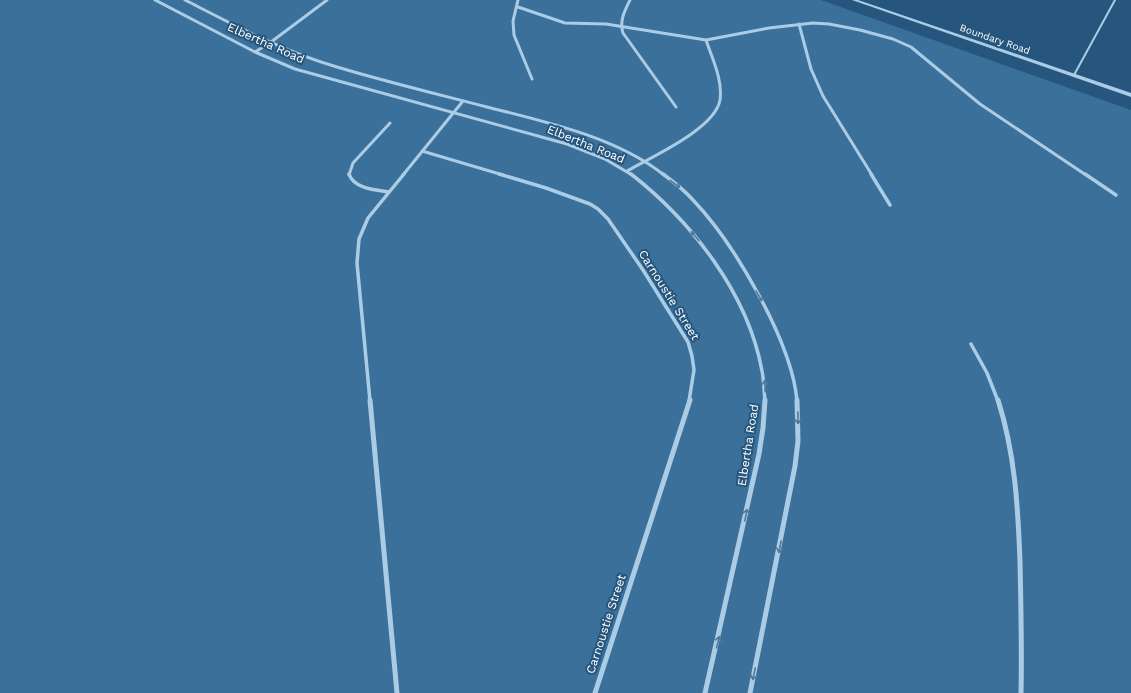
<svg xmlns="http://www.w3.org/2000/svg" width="1131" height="693" viewBox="0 0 1131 693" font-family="'Work Sans',sans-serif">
	<rect width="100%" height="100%" fill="#26567d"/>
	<path fill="#3a709a" d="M 0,0 L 821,0 L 1131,110 L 1131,693 L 0,693 Z"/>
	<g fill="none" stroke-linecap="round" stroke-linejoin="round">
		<path stroke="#abcce5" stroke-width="2" d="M 1074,75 L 1115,0"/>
		<path stroke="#abcce5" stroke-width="3" d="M 155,0 L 255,52 L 295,69 L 567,144 L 605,159 L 632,175
			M 185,0 C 234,25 284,52 337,67 C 387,82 437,94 487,107 C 546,122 616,137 664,175
			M 518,0 L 513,21 L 514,35 L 532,79
			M 630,0 C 625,10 619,21 623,33 L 676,107
			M 518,7 L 565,23 L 606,24 L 706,40 L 769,28 L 813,23 L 829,24 L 860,30 L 893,39 L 911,47 L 980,104 L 1086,175
			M 799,24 L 811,69 L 823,96 L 872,175
			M 255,52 L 271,42 L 327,0
			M 422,151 L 503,175
			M 627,171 C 651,157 715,129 720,100 C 723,80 712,58 706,40
			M 349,175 L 353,163 L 390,123
			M 403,175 L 463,101"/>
		<path stroke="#abcce5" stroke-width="3.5" d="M 349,174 C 354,189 376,190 389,192
			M 499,174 L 546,188 L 590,204 L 598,209 L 608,219 L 643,270 L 688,342 L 692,356 L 694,370 L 689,401
			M 631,174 C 691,221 748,293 762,371 C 764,381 764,391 765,401
			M 663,174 C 674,182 684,190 693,200 C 734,243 792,342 797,401
			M 871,174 L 890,205
			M 1085,174 L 1116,195
			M 971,344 L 987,373 L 998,401
			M 370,401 L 357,263 L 359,239 L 368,218 L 404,174"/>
		<path stroke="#abcce5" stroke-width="5" d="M 370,400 L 397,693
			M 998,400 C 1015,453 1018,507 1020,562 C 1021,606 1022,649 1021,693
			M 595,693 L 690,400
			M 705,693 L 759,454 L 763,428 L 765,400
			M 750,693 L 795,466 L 798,441 L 797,400"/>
		<path fill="#abcce5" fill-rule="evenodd" d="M 852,0 L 858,0 L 1131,93 L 1131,97 Z"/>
	</g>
	<defs><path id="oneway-shaft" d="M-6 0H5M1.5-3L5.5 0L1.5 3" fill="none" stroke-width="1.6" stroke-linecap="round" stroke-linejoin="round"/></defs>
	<g stroke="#4e799c">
		<use href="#oneway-shaft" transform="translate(675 184) rotate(37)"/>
		<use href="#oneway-shaft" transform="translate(695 236) rotate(-130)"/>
		<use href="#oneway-shaft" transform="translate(759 296) rotate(60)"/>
		<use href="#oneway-shaft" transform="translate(765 386) rotate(-92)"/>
		<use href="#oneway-shaft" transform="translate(798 418) rotate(89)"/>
		<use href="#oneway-shaft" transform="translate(746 515) rotate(-78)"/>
		<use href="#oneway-shaft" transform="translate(780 547) rotate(101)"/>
		<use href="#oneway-shaft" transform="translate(718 642) rotate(-76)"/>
		<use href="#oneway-shaft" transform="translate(754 674) rotate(102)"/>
	</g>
	<g text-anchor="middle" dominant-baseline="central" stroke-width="4" stroke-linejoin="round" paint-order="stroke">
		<g font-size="10" fill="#fff" stroke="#26567d">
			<text transform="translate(995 39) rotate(19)">Boundary Road</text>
		</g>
		<g font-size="12" fill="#fff" stroke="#26567d">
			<text transform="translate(266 43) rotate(24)">Elbertha Road</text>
			<text transform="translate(586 144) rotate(22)">Elbertha Road</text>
			<text transform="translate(669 295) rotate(58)">Carnoustie Street</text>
			<text transform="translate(748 445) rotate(-81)">Elbertha Road</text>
			<text transform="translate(606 624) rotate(-72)">Carnoustie Street</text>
		</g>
	</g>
</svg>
